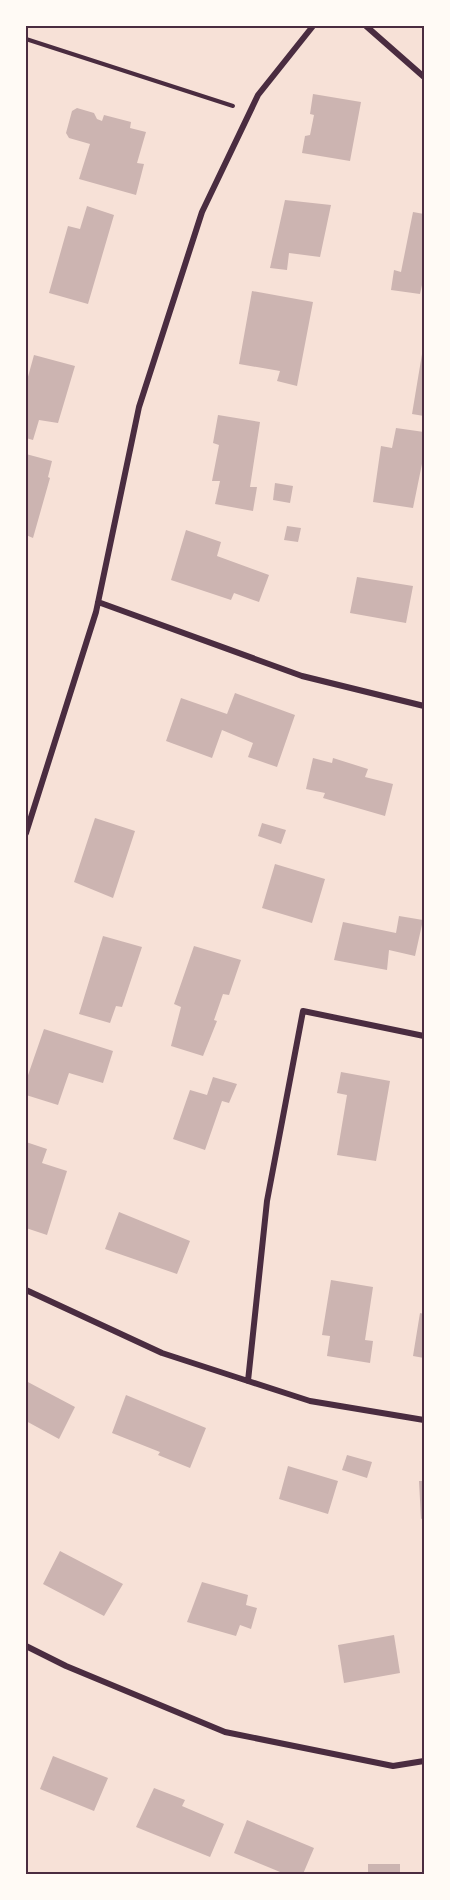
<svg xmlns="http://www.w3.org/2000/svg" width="450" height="1900" viewBox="0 0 450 1900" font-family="Arial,sans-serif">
	<rect width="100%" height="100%" fill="#f7e1d7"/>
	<path fill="#ccb4b1" d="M 313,94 L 361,102 L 350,161 L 302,153 L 305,136 L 310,135 L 314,115 L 310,114 Z
		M 77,108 L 94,113 L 97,119 L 102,121 L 104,115 L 131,122 L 130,128 L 146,132 L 137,163 L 144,164 L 136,195 L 79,179 L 90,144 L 69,138 L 66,133 L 72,111 Z
		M 285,200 L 331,205 L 320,257 L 289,253 L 287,270 L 270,268 Z
		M 87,206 L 114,215 L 88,304 L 49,293 L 68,226 L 80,229 Z
		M 413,212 L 424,214 L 424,276 L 420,294 L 391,290 L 394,270 L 401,272 Z
		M 252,291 L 313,302 L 297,386 L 277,381 L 280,371 L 239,364 Z
		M 423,348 L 424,348 L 424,416 L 412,414 Z
		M 34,355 L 75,366 L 58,423 L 39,420 L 33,440 L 26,438 L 26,384 Z
		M 218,415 L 260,422 L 250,487 L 257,487 L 253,511 L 215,504 L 220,481 L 212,481 L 219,445 L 213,443 Z
		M 396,428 L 424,432 L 424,454 L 413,508 L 373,502 L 381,446 L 392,448 Z
		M 26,454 L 52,461 L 48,477 L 50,478 L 33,538 L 26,535 Z
		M 275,483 L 293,486 L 290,503 L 273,500 Z
		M 287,526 L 301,528 L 298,542 L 284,540 Z
		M 186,530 L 221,542 L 217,556 L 269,575 L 259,602 L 234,593 L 231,600 L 171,580 Z
		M 357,577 L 413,586 L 406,623 L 350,613 Z
		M 235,693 L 295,715 L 277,767 L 248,757 L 253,743 L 222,730 L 212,758 L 166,741 L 181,698 L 227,714 Z
		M 313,758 L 332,763 L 333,758 L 368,769 L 365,777 L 393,784 L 385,816 L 323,798 L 325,793 L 306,789 Z
		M 95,818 L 135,831 L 113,898 L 74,882 Z
		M 262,823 L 286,830 L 281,844 L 258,836 Z
		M 275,864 L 325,879 L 312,923 L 262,908 Z
		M 399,916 L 423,920 L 415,956 L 389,950 L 387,970 L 334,960 L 343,922 L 396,933 Z
		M 103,936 L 142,947 L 122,1007 L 116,1006 L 110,1023 L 79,1014 Z
		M 194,946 L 241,960 L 229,995 L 223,994 L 214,1020 L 217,1021 L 203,1056 L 171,1046 L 181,1007 L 174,1004 Z
		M 44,1029 L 113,1051 L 103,1083 L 69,1073 L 58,1105 L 26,1095 L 26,1081 Z
		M 341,1072 L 390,1081 L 376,1161 L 337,1155 L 347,1095 L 337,1093 Z
		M 213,1077 L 237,1084 L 229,1103 L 222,1101 L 205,1150 L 173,1139 L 190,1090 L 207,1095 Z
		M 26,1142 L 47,1149 L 42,1163 L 67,1171 L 47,1235 L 26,1228 Z
		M 119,1212 L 190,1241 L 177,1274 L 105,1249 Z
		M 331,1280 L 373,1287 L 365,1340 L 373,1341 L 370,1363 L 327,1356 L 330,1336 L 322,1335 Z
		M 420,1313 L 424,1314 L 424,1358 L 413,1356 Z
		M 26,1381 L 75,1407 L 59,1439 L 26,1421 Z
		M 126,1395 L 206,1428 L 190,1468 L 158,1455 L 160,1452 L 112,1433 Z
		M 347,1455 L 372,1462 L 367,1478 L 342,1470 Z
		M 288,1466 L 338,1481 L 328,1514 L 279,1499 Z
		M 419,1481 L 424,1481 L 424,1518 L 421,1519 Z
		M 60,1551 L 123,1584 L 104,1616 L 43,1584 Z
		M 202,1582 L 248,1595 L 246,1605 L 257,1608 L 251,1629 L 240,1625 L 236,1636 L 187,1622 Z
		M 394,1635 L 400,1673 L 344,1683 L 338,1645 Z
		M 53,1756 L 108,1778 L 94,1811 L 40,1789 Z
		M 154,1788 L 185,1800 L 182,1806 L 224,1824 L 210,1857 L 136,1827 Z
		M 247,1820 L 314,1848 L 303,1874 L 285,1874 L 234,1853 Z
		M 368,1864 L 400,1864 L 400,1872 L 419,1872 L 419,1874 L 368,1874 Z"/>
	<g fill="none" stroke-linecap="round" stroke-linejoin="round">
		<path stroke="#4a2c40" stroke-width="4" d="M 26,39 L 233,106"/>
		<path stroke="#4a2c40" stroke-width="6" d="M 366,26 L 424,77
			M 98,602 L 302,676 L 424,706
			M 26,833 L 96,612 L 139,407 L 202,212 L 258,95 L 313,26
			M 26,1290 L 162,1353 L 248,1381 L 310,1401 L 424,1420
			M 248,1381 L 267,1201 L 303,1011 L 424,1036
			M 26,1646 L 66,1666 L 225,1732 L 393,1766 L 424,1761"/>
	</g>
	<rect width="450" height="1900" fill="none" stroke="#fffaf5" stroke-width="54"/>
	<rect x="27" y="27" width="396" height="1846" fill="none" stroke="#4a2c40" stroke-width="2"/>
</svg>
